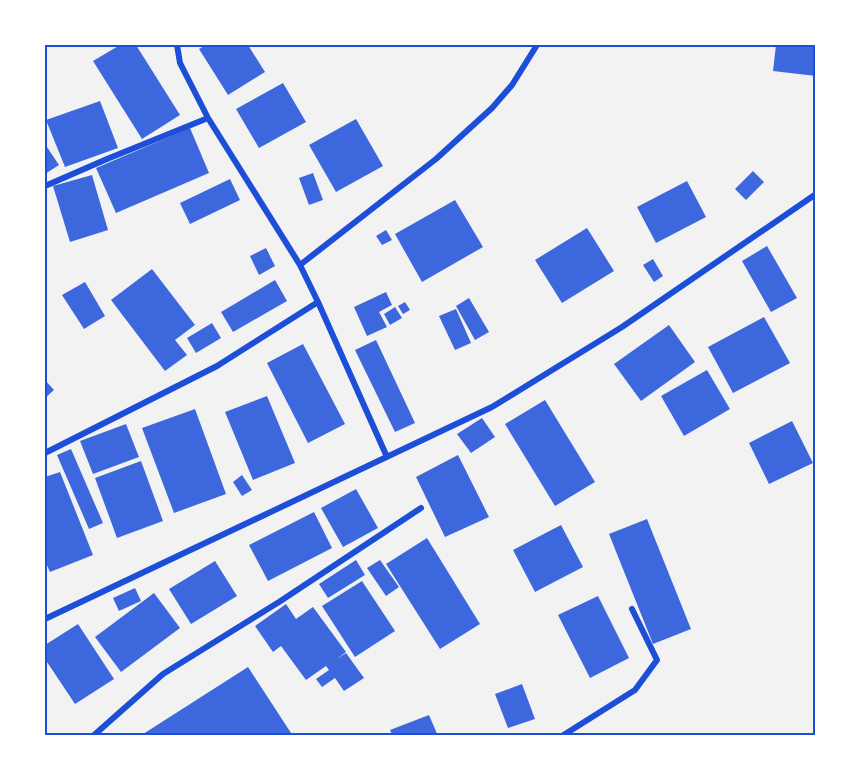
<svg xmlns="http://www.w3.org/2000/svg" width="861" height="781" viewBox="0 0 861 781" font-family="'DejaVu Sans',sans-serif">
	<rect width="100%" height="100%" fill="#f2f2f2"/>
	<path fill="#3d67dc" d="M 120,45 L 136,45 L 180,115 L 142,139 L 93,61 Z
		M 206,45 L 248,45 L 265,72 L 228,95 L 199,49 Z
		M 776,45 L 816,45 L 816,76 L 773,71 Z
		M 283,83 L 306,122 L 259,148 L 236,109 Z
		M 100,101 L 118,148 L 65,167 L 46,120 Z
		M 356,119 L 383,166 L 336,192 L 309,145 Z
		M 190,128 L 209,173 L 116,213 L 96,168 Z
		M 45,144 L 59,165 L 45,174 Z
		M 753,171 L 764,182 L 746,200 L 735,189 Z
		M 313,173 L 323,200 L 309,205 L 299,178 Z
		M 92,175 L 108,230 L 70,242 L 53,186 Z
		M 230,179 L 240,200 L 190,224 L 180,203 Z
		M 687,181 L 706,217 L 656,243 L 637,207 Z
		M 455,200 L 483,247 L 422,282 L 395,234 Z
		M 587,228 L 614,271 L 562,303 L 535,260 Z
		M 386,230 L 392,240 L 382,245 L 376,236 Z
		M 767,246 L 797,298 L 771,312 L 742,261 Z
		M 266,248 L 275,266 L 259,275 L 250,256 Z
		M 653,259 L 663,276 L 654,282 L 643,265 Z
		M 152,269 L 195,325 L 175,340 L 187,355 L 165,371 L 111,300 Z
		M 275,280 L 287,301 L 233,332 L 221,312 Z
		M 85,282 L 105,316 L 84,329 L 62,295 Z
		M 386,292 L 392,305 L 379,312 L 387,327 L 367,336 L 354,307 Z
		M 469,298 L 489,332 L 475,340 L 456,306 Z
		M 405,302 L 410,310 L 403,314 L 398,306 Z
		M 395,307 L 402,318 L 390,325 L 384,314 Z
		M 456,309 L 471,343 L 455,350 L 439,316 Z
		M 764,317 L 790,363 L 733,393 L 708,347 Z
		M 212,323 L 221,338 L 196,353 L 187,338 Z
		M 669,325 L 695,362 L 641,401 L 614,364 Z
		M 376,340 L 415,423 L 395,432 L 355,350 Z
		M 303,344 L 345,424 L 308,443 L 267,363 Z
		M 707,370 L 730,409 L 684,436 L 661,396 Z
		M 45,380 L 54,390 L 45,398 Z
		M 267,396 L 295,463 L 253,480 L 225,412 Z
		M 545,400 L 595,482 L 555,506 L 505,424 Z
		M 195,409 L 226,494 L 174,513 L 142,428 Z
		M 482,418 L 495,437 L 471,453 L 457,434 Z
		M 792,421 L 813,463 L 769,484 L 749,443 Z
		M 126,424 L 139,457 L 93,474 L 80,441 Z
		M 71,449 L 103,523 L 89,529 L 57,455 Z
		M 458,455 L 489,517 L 445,537 L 416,477 Z
		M 141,461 L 163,521 L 117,538 L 95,478 Z
		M 60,472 L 93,555 L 50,572 L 45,561 L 45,477 Z
		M 242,475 L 252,490 L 242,496 L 233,482 Z
		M 356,489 L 378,528 L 343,547 L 321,508 Z
		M 314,512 L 332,548 L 268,581 L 249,545 Z
		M 647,519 L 691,629 L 653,644 L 609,534 Z
		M 561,525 L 583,567 L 535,592 L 513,550 Z
		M 427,538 L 480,624 L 440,649 L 386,564 Z
		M 356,560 L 365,575 L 328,598 L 319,584 Z
		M 380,560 L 399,587 L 386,596 L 367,568 Z
		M 215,561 L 237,596 L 191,624 L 169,589 Z
		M 362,581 L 395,631 L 355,657 L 322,606 Z
		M 135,588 L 141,601 L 119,611 L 113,598 Z
		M 154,593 L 180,628 L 121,672 L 95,637 Z
		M 598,596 L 629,658 L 590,678 L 558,615 Z
		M 286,604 L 296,619 L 313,607 L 346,652 L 337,659 L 346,653 L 364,678 L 344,691 L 335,678 L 322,687 L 316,679 L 329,670 L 326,666 L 306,680 L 281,646 L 273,652 L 255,626 Z
		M 78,624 L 114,679 L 75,704 L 45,659 L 45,645 Z
		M 248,667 L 293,736 L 140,736 Z
		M 522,684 L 535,719 L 508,728 L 495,694 Z
		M 429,715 L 438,736 L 393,736 L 390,730 Z"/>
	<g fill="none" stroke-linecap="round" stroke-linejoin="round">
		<path stroke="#1d4ed8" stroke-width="6" d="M 177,45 L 180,63 L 208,118 L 300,265 L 318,302 L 387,457
			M 45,186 L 107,159 L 208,118
			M 300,265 L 436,159 L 492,108 L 512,85 L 537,45
			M 45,453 L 217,366 L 318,302
			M 45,619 L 492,407 L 622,327 L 816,194
			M 93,736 L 163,674 L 279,602 L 421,508
			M 562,736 L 635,690 L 657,660 L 632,609"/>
	</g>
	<rect width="861" height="781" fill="none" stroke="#ffffff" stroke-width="93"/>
	<rect x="46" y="46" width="768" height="688" fill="none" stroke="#1d4ed8" stroke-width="2"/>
</svg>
